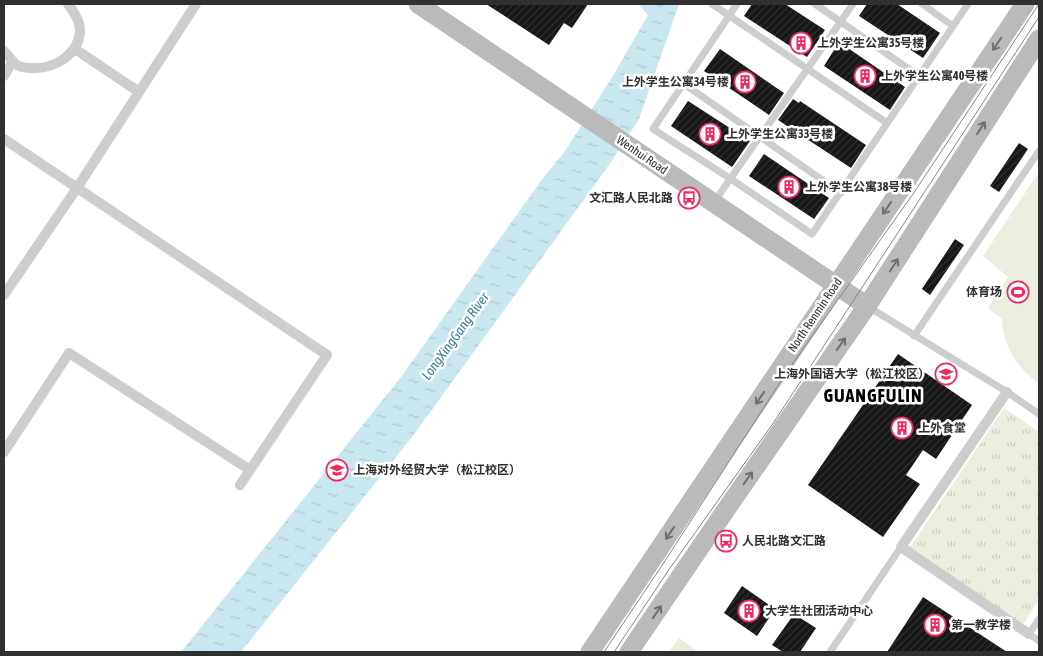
<svg xmlns="http://www.w3.org/2000/svg" width="1043" height="656" viewBox="0 0 1043 656" font-family="'Asap Condensed','Noto Sans SC',sans-serif">
	<defs>
		<pattern id="park-tufts" width="24" height="20" patternUnits="userSpaceOnUse" patternTransform="scale(1.25)"><rect width="24" height="20" fill="#eaeede"/><path d="M3 7l-1-3M5 7V3M7 7l1-3M15 17l-1-3M17 17v-4M19 17l1-3" fill="none" stroke="#c9ccbf"/></pattern>
		<pattern id="water-ripples" width="26" height="14" patternUnits="userSpaceOnUse" patternTransform="scale(1.25)"><rect width="26" height="14" fill="#c9e7ef"/><path d="M2 4q2-2 4 0t4 0M15 11q2-2 4 0t4 0" fill="none" stroke="#adc6cd"/></pattern>
		<pattern id="building-hatch" width="6" height="6" patternUnits="userSpaceOnUse" patternTransform="scale(1.25)"><rect width="6" height="6" fill="#171717"/><path d="M-1 1l2-2M0 6l6-6M5 7l2-2" fill="none" stroke="#303030"/></pattern>
	</defs>
	<rect width="100%" height="100%" fill="#fff"/>
	<path fill="url(#park-tufts)" d="M 1004,408 L 1039,432 L 1039,600 L 1022,626 L 909,549 Z"/>
	<path fill="#eaeede" d="M 1039,172 L 1039,384 C 1017,367 1003,347 1002,319 L 988,308 L 1008,277 L 983,256 Z
		M 679,638 L 699,652 L 669,652 Z"/>
	<path fill="url(#water-ripples)" d="M 638,4 L 679,4 L 639,119 L 611,162 L 415,433 L 241,652 L 181,652 L 401,377 L 540,182 L 565,151 L 611,79 L 648,15 Z"/>
	<path fill="url(#building-hatch)" d="M 486,4 L 588,4 L 572,28 L 564,23 L 549,45 Z
		M 752,4 L 785,4 L 825,30 L 807,57 L 744,16 Z
		M 867,4 L 897,4 L 940,33 L 923,58 L 859,16 Z
		M 839,42 L 905,87 L 890,110 L 824,66 Z
		M 720,49 L 784,93 L 769,115 L 704,71 Z
		M 793,99 L 799,103 L 800,101 L 866,145 L 851,168 L 778,120 Z
		M 688,101 L 750,141 L 732,167 L 671,126 Z
		M 1019,143 L 1028,149 L 999,192 L 990,186 Z
		M 764,154 L 829,198 L 814,219 L 749,176 Z
		M 955,239 L 964,245 L 930,295 L 922,289 Z
		M 898,354 L 972,405 L 936,459 L 923,450 L 906,475 L 920,484 L 883,537 L 808,485 Z
		M 742,586 L 775,609 L 757,636 L 724,613 Z
		M 923,597 L 1007,652 L 887,652 Z
		M 794,614 L 816,628 L 800,652 L 783,652 L 772,645 Z"/>
	<g fill="none" stroke-linecap="round" stroke-linejoin="round">
		<path stroke="#cdcdcd" stroke-width="7" d="M 712,4 L 887,123
			M 737,4 L 653,129 L 731,179 L 812,234 L 968,4
			M 815,4 L 919,76
			M 922,4 L 953,26
			M 684,84 L 841,193
			M 714,202 L 853,4
			M 867,306 L 1007,392 L 1039,414
			M 914,336 L 1039,151
			M 1039,619 L 1029,634 L 1039,641
			M 830,652 L 901,547"/>
		<path stroke="#cdcdcd" stroke-width="10" d="M 75,49 L 139,92
			M 4,51 C 8,55 12,62 17,65 C 22,68 28,68 33,68 C 54,69 78,55 80,32 C 81,23 73,10 68,4
			M 4,76 L 13,61
			M 4,139 L 327,355 L 240,485
			M 4,295 L 77,188 L 196,4
			M 1007,392 L 901,547 L 1029,634
			M 4,452 L 69,353 L 250,470"/>
		<path stroke="#bababa" stroke-width="19" d="M 418,4 L 867,306
			M 590,652 L 1025,4
			M 629,652 L 712,530 L 867,306 L 1039,39"/>
		<path stroke="#858585" stroke-width="1" d="M 604,652 L 663,564 L 786,373 L 913,194 L 1039,4
			M 614,652 L 670,568 L 774,422 L 1039,17"/>
	</g>
	<defs><path id="oneway-shaft" d="M-6 0H5M1.5-3L5.5 0L1.5 3" fill="none" stroke-width="1.6" stroke-linecap="round" stroke-linejoin="round" transform="scale(1.25)"/></defs>
	<g stroke="#6e6e6e">
		<use href="#oneway-shaft" transform="translate(997 44) rotate(124)"/>
		<use href="#oneway-shaft" transform="translate(981 128) rotate(-57)"/>
		<use href="#oneway-shaft" transform="translate(887 208) rotate(124)"/>
		<use href="#oneway-shaft" transform="translate(894 265) rotate(-57)"/>
		<use href="#oneway-shaft" transform="translate(841 344) rotate(-55)"/>
		<use href="#oneway-shaft" transform="translate(760 398) rotate(124)"/>
		<use href="#oneway-shaft" transform="translate(748 478) rotate(-55)"/>
		<use href="#oneway-shaft" transform="translate(670 533) rotate(124)"/>
		<use href="#oneway-shaft" transform="translate(657 612) rotate(-56)"/>
	</g>
	<defs>
		<g id="building-ring" transform="scale(1.125)"><circle r="9.5" fill="#fff" stroke="#f1295e" stroke-width="1.5"/><path d="M-4-6H4V6H1V3H-1V6H-4ZM-2.5-4.3h1.7v1.8h-1.7ZM.8-4.3h1.7v1.8H.8ZM-2.5-1h1.7V.8h-1.7ZM.8-1h1.7V.8H.8Z" fill="#f1295e"/></g>
		<g id="bus-ring" transform="scale(1.125)"><circle r="9.5" fill="#fff" stroke="#f1295e" stroke-width="1.5"/><path d="M-5-6H5V4H4V6H2V4H-2V6H-4V4H-5ZM-3.5-4V0h7V-4ZM-3.5 1.2v1.5H-2V1.2ZM2 1.2v1.5H3.5V1.2Z" fill="#f1295e"/></g>
		<g id="stadium-ring" transform="scale(1.125)"><circle r="9.5" fill="#fff" stroke="#f1295e" stroke-width="1.5"/><path d="M0-5a6.5 5 0 1 0 0 10a6.5 5 0 1 0 0-10ZM-3.5-1.8h7v3.6h-7Z" fill="#f1295e"/></g>
		<g id="university-ring" transform="scale(1.125)"><circle r="9.5" fill="#fff" stroke="#f1295e" stroke-width="1.5"/><path d="M0-5L7-2L0 1L-7-2ZM-4 1L0 2.5L4 1V4Q0 6-4 4Z" fill="#f1295e"/></g>
	</defs>
	<g fill-rule="evenodd">
		<use href="#building-ring" x="801" y="43"/>
		<use href="#building-ring" x="865" y="76"/>
		<use href="#building-ring" x="745" y="82"/>
		<use href="#building-ring" x="710" y="134"/>
		<use href="#building-ring" x="789" y="187"/>
		<use href="#bus-ring" x="689" y="198"/>
		<use href="#stadium-ring" x="1018" y="292"/>
		<use href="#university-ring" x="946" y="374"/>
		<use href="#building-ring" x="902" y="428"/>
		<use href="#university-ring" x="337" y="470"/>
		<use href="#bus-ring" x="726" y="541"/>
		<use href="#building-ring" x="749" y="611"/>
		<use href="#building-ring" x="935" y="625"/>
	</g>
	<g text-anchor="middle" dominant-baseline="central" stroke-width="5" stroke-linejoin="round" paint-order="stroke">
		<g font-size="12" font-weight="bold" fill="#303030" stroke="#fff" text-anchor="start">
			<text x="817" y="43">上外学生公寓35号楼</text>
			<text x="881" y="76">上外学生公寓40号楼</text>
			<text x="729" y="82" text-anchor="end">上外学生公寓34号楼</text>
			<text x="726" y="134">上外学生公寓33号楼</text>
			<text x="805" y="187">上外学生公寓38号楼</text>
			<text x="673" y="198" text-anchor="end">文汇路人民北路</text>
			<text x="1002" y="292" text-anchor="end">体育场</text>
			<text x="930" y="374" text-anchor="end">上海外国语大学（松江校区）</text>
			<text x="918" y="428">上外食堂</text>
			<text x="353" y="470">上海对外经贸大学（松江校区）</text>
			<text x="742" y="541">人民北路文汇路</text>
			<text x="765" y="611">大学生社团活动中心</text>
			<text x="951" y="625">第一教学楼</text>
		</g>
		<g font-size="12" fill="#303030" stroke="#fff">
			<text transform="translate(642 155) rotate(34)">Wenhui Road</text>
			<text transform="translate(815 315) rotate(-56)">North Renmin Road</text>
		</g>
		<g font-size="14" font-style="italic" fill="#368092" stroke="#fff">
			<text transform="translate(455 336) rotate(-54)">LongXingGang River</text>
		</g>
		<g font-size="18" font-weight="bold" letter-spacing="1" fill="#000" stroke="#fff">
			<text x="873" y="395">GUANGFULIN</text>
		</g>
	</g>
	<rect width="1043" height="656" fill="none" stroke="#303030" stroke-width="10"/>
</svg>
